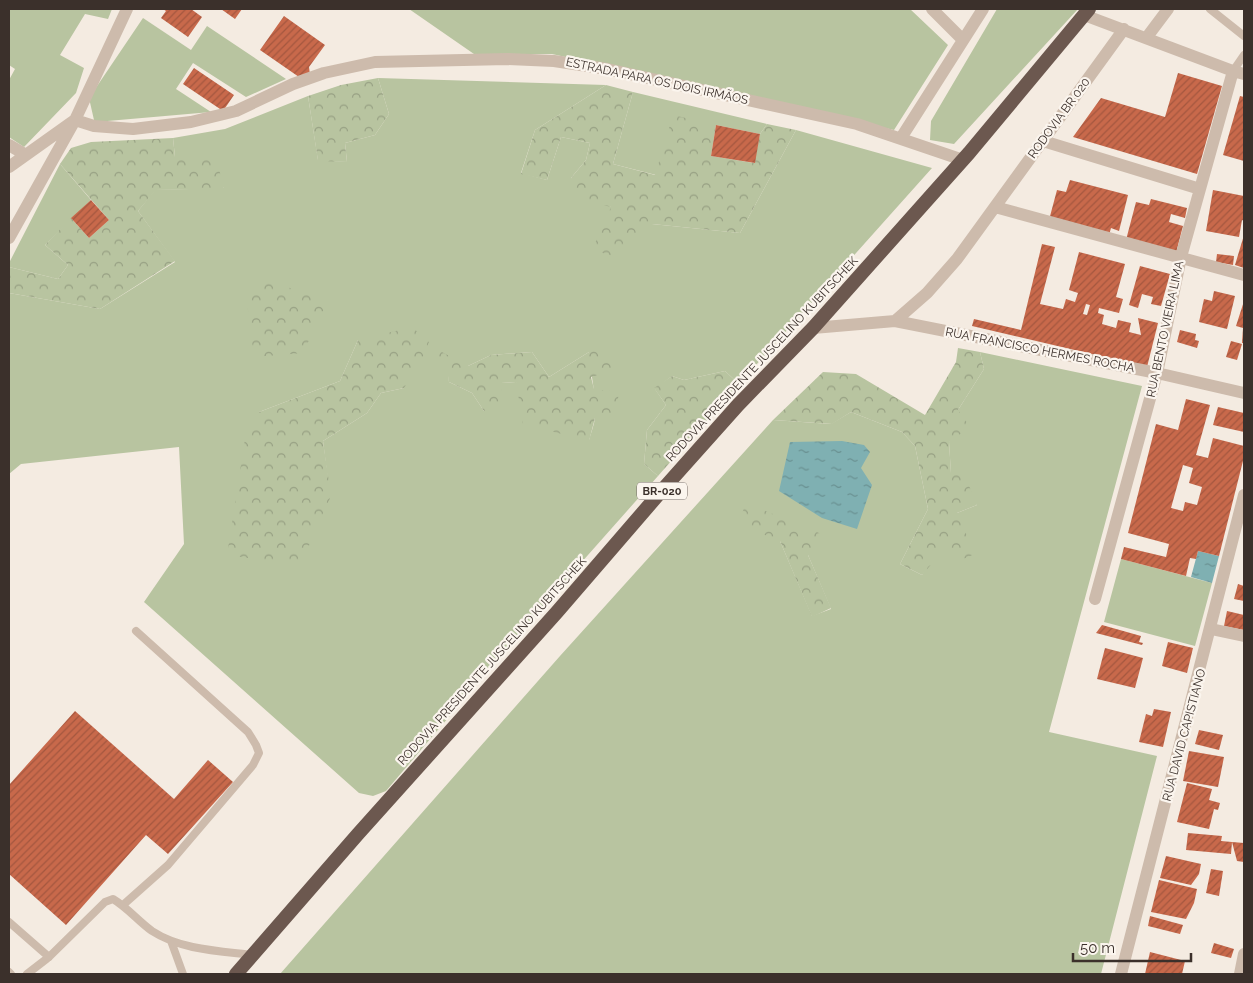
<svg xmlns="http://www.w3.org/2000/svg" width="1253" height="983" viewBox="0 0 1253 983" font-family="Raleway,sans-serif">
	<defs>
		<pattern id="forest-crowns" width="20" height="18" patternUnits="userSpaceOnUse" patternTransform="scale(1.25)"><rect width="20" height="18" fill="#b8c4a0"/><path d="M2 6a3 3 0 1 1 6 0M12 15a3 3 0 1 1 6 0" fill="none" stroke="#97a083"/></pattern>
		<pattern id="water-ripples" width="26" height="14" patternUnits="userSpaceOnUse" patternTransform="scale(1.25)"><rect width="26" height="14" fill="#7fb0b2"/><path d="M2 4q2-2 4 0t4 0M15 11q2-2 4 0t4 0" fill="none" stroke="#699091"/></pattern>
		<pattern id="building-hatch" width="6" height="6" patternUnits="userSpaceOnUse" patternTransform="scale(1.25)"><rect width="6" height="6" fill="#c8694b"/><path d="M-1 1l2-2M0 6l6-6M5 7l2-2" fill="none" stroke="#a4573f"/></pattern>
	</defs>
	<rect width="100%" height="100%" fill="#f4ebe1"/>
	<path fill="#b8c4a0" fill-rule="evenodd" d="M 9,9 L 112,9 L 108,19 L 85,14 L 60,55 L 84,68 L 76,93 L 24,147 L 9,137 L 9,80 L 15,69 L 9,65 Z
		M 409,9 L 910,9 L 948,45 L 894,130 L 552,54 L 474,54 Z
		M 997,9 L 1078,9 L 954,144 L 930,140 L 931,121 Z
		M 143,18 L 191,50 L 207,26 L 286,79 L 246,97 L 193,63 L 176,89 L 211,112 L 96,122 L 94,120 L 89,98 Z
		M 378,78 L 606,85 L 535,130 L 521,173 L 547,180 L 561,137 L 590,143 L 586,160 L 571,178 L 611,207 L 652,224 L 740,233 L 796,130 L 932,168 L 739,384 L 725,371 L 684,380 L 672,376 L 655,389 L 666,405 L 647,430 L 644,464 L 658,476 L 549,599 L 386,791 L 373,796 L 359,793 L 144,602 L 184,544 L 179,447 L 21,464 L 9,474 L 9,293 L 100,309 L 175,262 L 138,211 L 155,190 L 224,188 L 175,157 L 173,138 L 225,129 L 308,96 L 318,160 L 347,162 L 345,143 L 375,135 L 389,114 ZM 358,340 L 404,388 L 381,393 L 367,413 L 323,441 L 330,496 L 259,412 L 340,381 ZM 532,352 L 549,377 L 589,352 C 590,373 597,396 595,418 C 594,425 591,433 589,440 L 516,382 L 500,383 L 484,411 L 472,393 L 449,382 L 448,370 L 468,366 L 491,355 Z
		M 633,92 L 767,124 L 760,134 L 716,125 L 656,175 L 613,164 Z
		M 60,164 L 91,200 L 45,245 L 68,265 L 58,279 L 9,267 L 9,263 Z
		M 980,352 L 1142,386 L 1049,732 L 1157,756 L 1101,974 L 280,974 L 560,656 L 773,420 L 831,424 L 851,412 L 902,432 L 915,446 L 928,509 L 900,564 L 922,575 L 957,513 L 977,505 L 951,474 L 949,442 L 958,410 L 984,369 ZM 780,541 L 808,555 L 831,609 L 812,616 Z
		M 1121,559 L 1212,583 L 1195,646 L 1104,622 Z"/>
	<path fill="url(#forest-crowns)" d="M 378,78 L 389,114 L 375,135 L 345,143 L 347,162 L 318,161 L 308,96 L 341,85 Z
		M 606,85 L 633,92 L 613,164 L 655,175 L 673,115 L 716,125 L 711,156 L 754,163 L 760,134 L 767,124 L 796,130 L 740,233 L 652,224 L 617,257 L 592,250 L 611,207 L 575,198 L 571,178 L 586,160 L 590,143 L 561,137 L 547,180 L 521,174 L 535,130 Z
		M 173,138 L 175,157 L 216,157 L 224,189 L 156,190 L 138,211 L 175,261 L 100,309 L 9,293 L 9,267 L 58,279 L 68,265 L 45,245 L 71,218 L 89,238 L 109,220 L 60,164 L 71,148 L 91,142 Z
		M 269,280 L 327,302 L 303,353 L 254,357 L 246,294 Z
		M 412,327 L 429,342 L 421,363 L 404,388 L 381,393 L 367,413 L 323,441 L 331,496 L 300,566 L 227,555 L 245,439 L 259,412 L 340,381 L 358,340 Z
		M 609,346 L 616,370 L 591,377 L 594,389 L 619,392 L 616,412 L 595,418 L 589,441 L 523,424 L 516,382 L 501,383 L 503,399 L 484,411 L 472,393 L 449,382 L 447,370 L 437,361 L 440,351 L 468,366 L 491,355 L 532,352 L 549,377 L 589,352 Z
		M 958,348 L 980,352 L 984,369 L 958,410 L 970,427 L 949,442 L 951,473 L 965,476 L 977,505 L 957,513 L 975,554 L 956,562 L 948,545 L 922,575 L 900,564 L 928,509 L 915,446 L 902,432 L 851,412 L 832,424 L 773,420 L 823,372 L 856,374 L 925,415 L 956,362 Z
		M 725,371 L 739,384 L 658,476 L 644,464 L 647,430 L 666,405 L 654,388 L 672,376 L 684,380 Z
		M 746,503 L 819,533 L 825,548 L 808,555 L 831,608 L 812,617 L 780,541 L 738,524 Z"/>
	<path fill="url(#water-ripples)" d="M 842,441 L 864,445 L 870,452 L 861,468 L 872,485 L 857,529 L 822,518 L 779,491 L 790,442 Z
		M 1198,551 L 1219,556 L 1212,583 L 1191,577 Z"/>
	<path fill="url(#building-hatch)" fill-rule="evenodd" d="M 163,9 L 191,9 L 202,17 L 188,37 L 161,18 L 166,11 Z
		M 221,9 L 242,9 L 235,19 Z
		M 284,16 L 325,45 L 309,67 L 310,75 L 299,77 L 260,50 Z
		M 194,68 L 234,95 L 223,111 L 183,84 Z
		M 1178,73 L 1222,86 L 1197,174 L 1073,137 L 1101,98 L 1165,117 Z
		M 1240,96 L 1244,97 L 1244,161 L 1223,155 Z
		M 716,125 L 760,134 L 755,163 L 711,156 Z
		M 1070,180 L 1128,195 L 1119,231 L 1111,228 L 1109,235 L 1049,220 L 1057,190 L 1066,192 Z
		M 1213,190 L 1244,196 L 1244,221 L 1242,220 L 1239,237 L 1206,231 Z
		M 1151,199 L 1187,208 L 1185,218 L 1171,214 L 1169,222 L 1183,226 L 1176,253 L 1126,240 L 1136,202 L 1149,205 Z
		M 91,200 L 109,220 L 89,238 L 71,218 Z
		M 1244,235 L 1244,268 L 1235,265 Z
		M 1042,244 L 1055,247 L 1040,304 L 1063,309 L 1066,299 L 1075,302 L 1078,293 L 1069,290 L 1079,252 L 1125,264 L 1116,297 L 1123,299 L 1119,313 L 1099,308 L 1098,313 L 1104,315 L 1102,324 L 1116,328 L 1118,320 L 1131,323 L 1129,332 L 1141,335 L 1138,318 L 1158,323 L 1147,367 L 972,326 L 974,319 L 1021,330 ZM 1086,304 L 1090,305 L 1087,315 L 1083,314 Z
		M 1217,254 L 1234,256 L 1233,265 L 1216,262 Z
		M 1140,266 L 1170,274 L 1161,306 L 1151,304 L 1153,297 L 1142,294 L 1138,308 L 1129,305 Z
		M 1214,291 L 1235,296 L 1227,329 L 1199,322 L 1204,299 L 1212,301 Z
		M 1244,301 L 1244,343 L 1242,343 L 1243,328 L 1236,326 Z
		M 1180,330 L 1196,334 L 1195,340 L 1199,341 L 1197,348 L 1177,342 Z
		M 1231,341 L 1242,344 L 1237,360 L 1226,357 Z
		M 1186,399 L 1210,405 L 1196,455 L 1208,458 L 1213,438 L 1244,446 L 1244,457 L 1219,556 L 1198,551 L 1196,559 L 1190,558 L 1186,576 L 1121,559 L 1124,547 L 1166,557 L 1169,544 L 1128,533 L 1156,424 L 1178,430 ZM 1183,465 L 1193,468 L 1189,483 L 1202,487 L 1197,505 L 1185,502 L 1183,511 L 1171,508 Z
		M 1218,407 L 1244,413 L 1244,432 L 1213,425 Z
		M 1238,584 L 1244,586 L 1244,601 L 1234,599 Z
		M 1227,611 L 1244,615 L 1244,630 L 1224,626 Z
		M 1102,625 L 1141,636 L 1139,642 L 1143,643 L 1142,645 L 1096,633 Z
		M 1168,642 L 1193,648 L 1187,673 L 1162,666 Z
		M 1105,648 L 1143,658 L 1135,688 L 1097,679 Z
		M 1154,709 L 1171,712 L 1163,747 L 1139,742 L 1146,714 L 1152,716 Z
		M 75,711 L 174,799 L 208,760 L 233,782 L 168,854 L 146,835 L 66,925 L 9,874 L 9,785 Z
		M 1199,730 L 1223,735 L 1219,750 L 1195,744 Z
		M 1189,751 L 1224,757 L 1218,787 L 1183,781 Z
		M 1187,783 L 1212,789 L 1209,800 L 1220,803 L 1218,810 L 1214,809 L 1209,829 L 1177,822 Z
		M 1188,833 L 1222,836 L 1221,841 L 1232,842 L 1231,854 L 1186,850 Z
		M 1232,842 L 1244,843 L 1244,862 L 1237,861 Z
		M 1166,856 L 1201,864 L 1199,874 L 1191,885 L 1160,878 Z
		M 1211,869 L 1223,871 L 1219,896 L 1206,893 Z
		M 1159,880 L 1197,889 L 1194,903 L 1186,919 L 1151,912 Z
		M 1150,916 L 1183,925 L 1180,934 L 1148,926 Z
		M 1214,943 L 1234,949 L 1231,958 L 1211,953 Z
		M 1150,952 L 1185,961 L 1182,974 L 1145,974 Z"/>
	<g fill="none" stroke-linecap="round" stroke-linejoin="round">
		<path stroke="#cdbbac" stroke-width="8" d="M 1210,9 L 1244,36
			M 1233,71 L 1244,55
			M 123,905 L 168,865 L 253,765 L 259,753 L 256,745 L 248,732 L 136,631
			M 9,922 L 49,957
			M 171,941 L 183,974
			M 9,972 L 11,974
			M 27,974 L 49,957 L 105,902 L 113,899 C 128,908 138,921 152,931 C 181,950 220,951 253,955"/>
		<path stroke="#cdbbac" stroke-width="12" d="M 932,9 L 963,40
			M 1084,15 L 1233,71
			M 1147,37 L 1168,9
			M 901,138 L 983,9
			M 1043,141 L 1200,189
			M 9,145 L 26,155
			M 9,167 L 75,120 L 94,126 L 133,129 L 191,122 L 236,111 L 293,84 L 324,73 L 375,62 L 507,59 L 554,61 L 607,69 L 857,124 L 963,160
			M 995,207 L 1244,275
			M 9,238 L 75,120 L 127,9
			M 895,321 L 1157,373 L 1244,393
			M 813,328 L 895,321 L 927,293 L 957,259 L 1124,29
			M 1095,599 L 1157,373 L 1181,257 L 1233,71 L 1244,74
			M 1211,629 L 1244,636
			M 1240,974 L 1244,954"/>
		<path stroke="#cdbbac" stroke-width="12" d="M 1121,974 L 1244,495"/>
		<path stroke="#6c584f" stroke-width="14" d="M 236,974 L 358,834 L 557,612 L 664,488 L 738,405 L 813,328 L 969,153 L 1089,9"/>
	</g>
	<g text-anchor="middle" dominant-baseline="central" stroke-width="4.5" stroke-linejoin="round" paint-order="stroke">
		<rect fill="#fbf5ee" stroke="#756b66" stroke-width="1" x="637" y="482.5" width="50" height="17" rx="4"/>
		<g font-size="11" font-weight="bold" fill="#3b302b">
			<text x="662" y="491">BR-020</text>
		</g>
		<g font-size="12" fill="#3b302b" stroke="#fbf5ee">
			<text transform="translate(657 81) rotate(12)">ESTRADA PARA OS DOIS IRMÃOS</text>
			<text transform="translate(1059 118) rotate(-54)">RODOVIA BR 020</text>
			<text transform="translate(1165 329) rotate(-78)">RUA BENTO VIEIRA LIMA</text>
			<text transform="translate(1040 350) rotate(11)">RUA FRANCISCO HERMES ROCHA</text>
			<text transform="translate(762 359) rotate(-47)">RODOVIA PRESIDENTE JUSCELINO KUBITSCHEK</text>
			<text transform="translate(492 661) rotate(-48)">RODOVIA PRESIDENTE JUSCELINO KUBITSCHEK</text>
			<text transform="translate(1184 735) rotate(-75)">RUA DAVID CAPISTIANO</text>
		</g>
	</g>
	<rect width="1253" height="983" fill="none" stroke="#3b302b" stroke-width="20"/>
	<path d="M1073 953v8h118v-8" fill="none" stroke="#3b302b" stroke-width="2.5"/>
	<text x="1080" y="953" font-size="15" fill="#3b302b" stroke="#fbf5ee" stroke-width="4" paint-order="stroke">50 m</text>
</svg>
